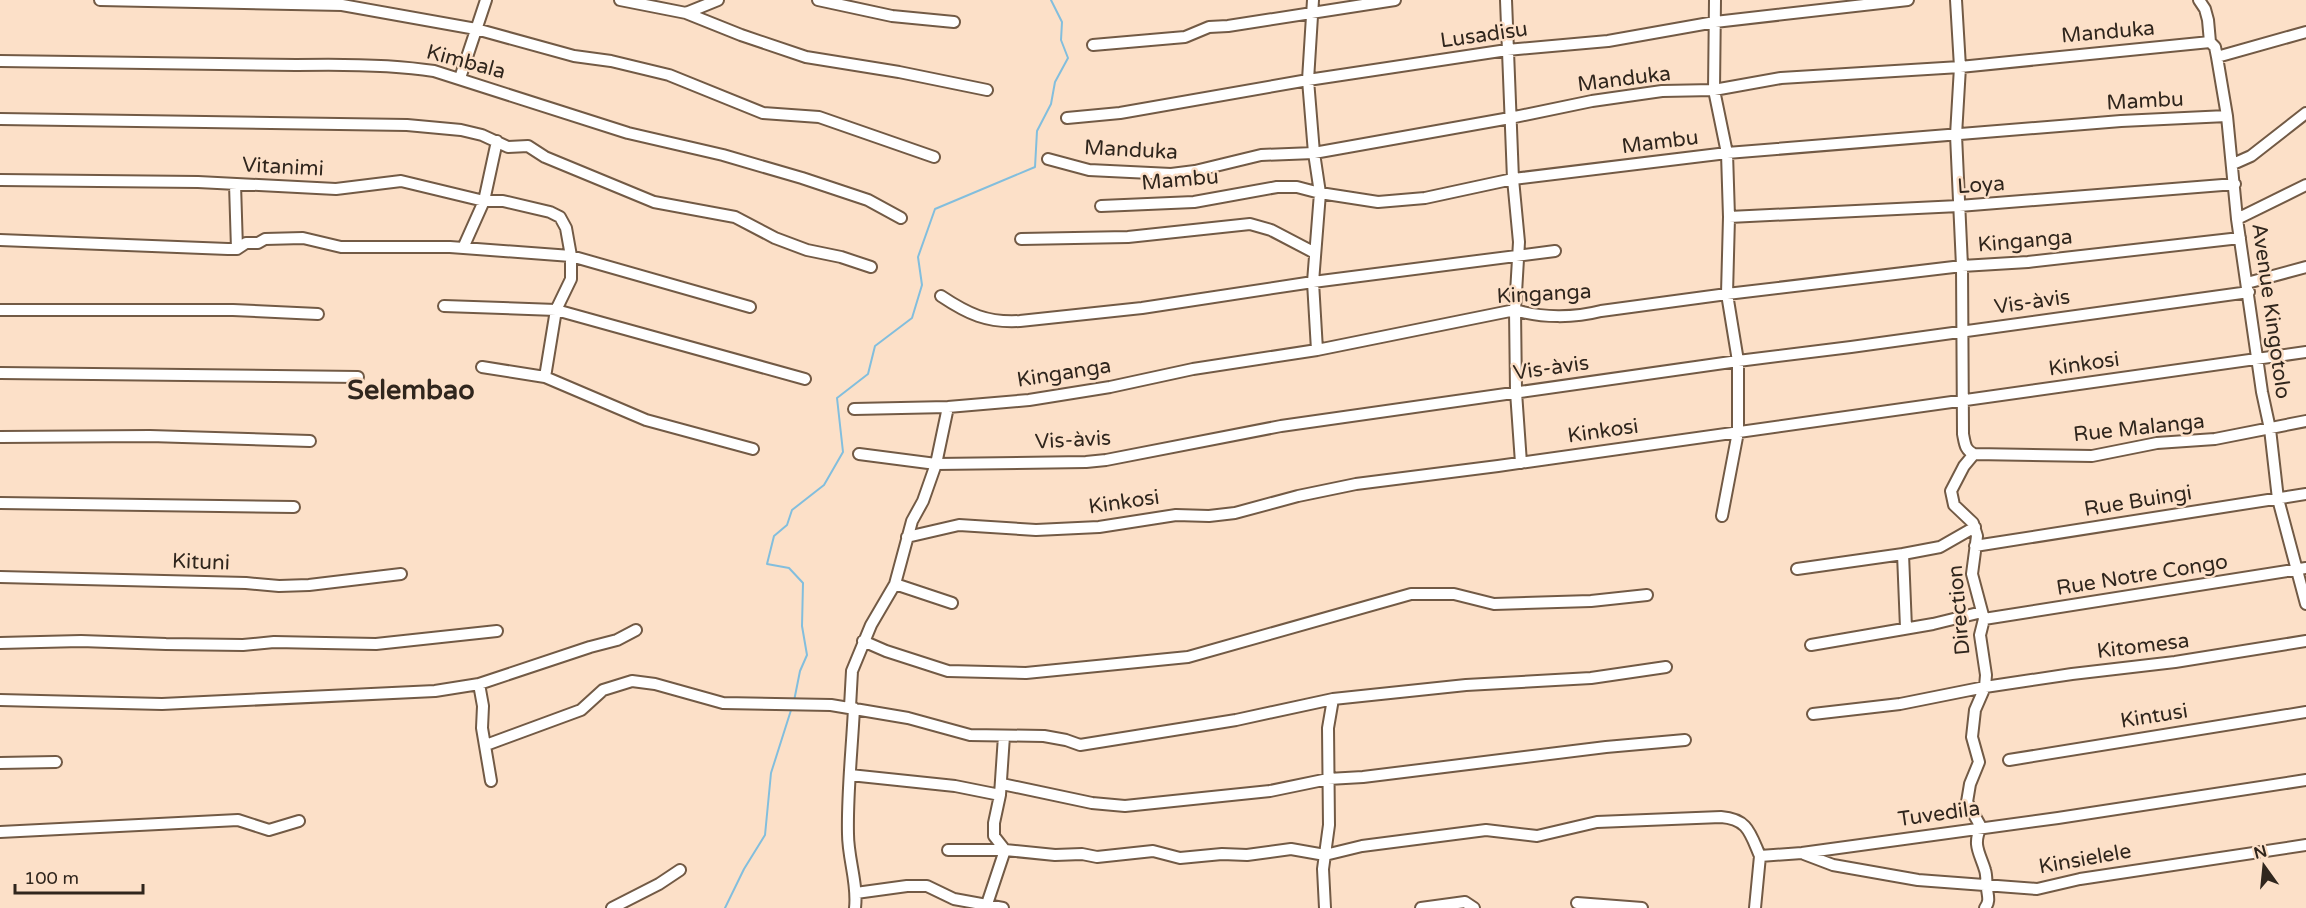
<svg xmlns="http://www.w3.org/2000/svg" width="2306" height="908" viewBox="0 0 2306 908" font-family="'Varela Round',sans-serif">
	<rect width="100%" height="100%" fill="#fce0c8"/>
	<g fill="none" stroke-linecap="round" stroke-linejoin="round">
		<path stroke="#82bedd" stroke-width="2" d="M 794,701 L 800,671 L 807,655 L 802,626 L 803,583 L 789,568 L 767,564 L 774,536 L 787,525 L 792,510 L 824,485 L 843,452 L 837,398 L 868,374 L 875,346 L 912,318 L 922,285 L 918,257 L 935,209 L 1035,167 L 1037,131 L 1051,104 L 1055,82 L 1068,58 L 1061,40 L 1062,22 L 1051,0
			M 725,908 L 744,869 L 765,835 L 771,773 L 792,707"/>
		<g stroke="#725a45" stroke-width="14">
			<path id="street" d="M 100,0 L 342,5 L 476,29 L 574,56 L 611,61 L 669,75 L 763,113 L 819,117 L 934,157
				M 620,0 L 686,13 L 718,0
				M 818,0 L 892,16 L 954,22
				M 1313,0 L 1308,80 L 1314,153 L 1320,193 L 1313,282 L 1317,350
				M 1506,0 L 1513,179 L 1519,242 L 1515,310 L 1516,392 L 1521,463
				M 1715,0 L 1714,90 L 1727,153 L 1729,217 L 1727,294 L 1738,361 L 1738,432 L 1722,516
				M 1956,0 L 1960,67 L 1956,135 L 1962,266 L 1963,434 C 1965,444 1965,450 1974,454
				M 2199,0 L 2205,9 L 2208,20 L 2210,42 L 2215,47 L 2217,57 L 2227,116 L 2237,219 L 2262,392 L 2270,429 L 2278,499 L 2306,604
				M 686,13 L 741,35 L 806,57 L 899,72 L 987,90
				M 1093,45 L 1185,37 L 1209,27 L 1228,26 L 1395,0
				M 2217,57 L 2306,32
				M 0,61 L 296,65 C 342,64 389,64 434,71 L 628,133 L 723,155 L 802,178 L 868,200 L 901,218
				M 460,78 L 486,0
				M 1067,118 L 1120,113 L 1308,80 L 1507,50 L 1608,41 L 1715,22 L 1908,0
				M 0,119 L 407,125 L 461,130 L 482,135 L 508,147 L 528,146 L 545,157 L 654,202 L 735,217 L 775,238 L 807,250 L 841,257 L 871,267
				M 1048,159 L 1089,170 L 1171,174 L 1195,171 L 1261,155 L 1314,153 L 1510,118 L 1592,101 L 1662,91 L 1714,90 L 1781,78 L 1960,67 L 2210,42
				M 2233,164 L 2251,156 L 2306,113
				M 0,180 L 198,182 L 336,189 L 401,181 L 484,201 L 503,201 L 550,212 L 560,217 L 566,228 L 571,256 L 571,279 L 556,310 L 545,377
				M 235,184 L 237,249
				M 1101,206 L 1194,202 L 1277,187 L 1297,187 L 1320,193 L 1378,202 L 1425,198 L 1513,179 L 1727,153 L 2121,121 L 2227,116
				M 1729,217 L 1959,206 L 2235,184
				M 2237,219 L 2306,185
				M 1021,239 L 1128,237 L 1250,224 L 1271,230 L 1315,253
				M 0,240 L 228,249 L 237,249 L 246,243 L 258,243 L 265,239 L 303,238 L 341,247 L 450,247 L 571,256 L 750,307
				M 463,248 L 484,201 L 497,141
				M 2247,283 L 2306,267
				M 941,296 C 968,314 987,323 1020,321 L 1142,308 L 1313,282 L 1555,251
				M 444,306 L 556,310 L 805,379
				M 0,310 L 233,310 L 318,314
				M 482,367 L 545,377 L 646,420 L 753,449
				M 0,373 L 358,377
				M 854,409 L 948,407 L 1029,400 L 1110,387 L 1193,369 L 1317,350 L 1515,310 C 1542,318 1574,318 1601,311 L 1727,294 L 1962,266 L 2028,262 L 2240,238
				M 0,437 L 150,436 L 310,441
				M 859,454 L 936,464 L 1086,462 L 1106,460 L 1281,426 L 1738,361 L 1851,347 L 2249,292
				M 1974,454 L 1964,466 L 1951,491 L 1954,505 L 1973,523 L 1977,536 L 1972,574 L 1984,619 L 1980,635 L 1986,675 L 1985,687 L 1975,710 L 1972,737 L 1979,762 L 1970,784 L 1967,802 L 1981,827 C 1972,845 1980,853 1985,870 C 1987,876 1986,883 1987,889 C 1988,897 1990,901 1985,908
				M 1974,454 L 2092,456 L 2157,443 L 2215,439 L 2306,421
				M 0,503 L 294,507
				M 907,537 L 959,525 L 1036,530 L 1099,527 L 1176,515 L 1209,516 L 1235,513 L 1298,496 L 1356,484 L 1498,466 L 2306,352
				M 1975,546 L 2306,494
				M 1903,554 L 1940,547 L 1975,527
				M 1797,569 L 1903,554 L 1906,628
				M 0,577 L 246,583 L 279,586 L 309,585 L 401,574
				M 895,584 L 952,603
				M 1984,619 L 2306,568
				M 863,641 L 886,651 L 948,671 L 1026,673 L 1188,657 L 1411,594 L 1454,594 L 1494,604 L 1591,601 L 1647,595
				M 0,643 L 81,641 L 166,644 L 243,645 L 274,642 L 376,644 L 497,631
				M 1811,645 L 1933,624 L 1982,612
				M 479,684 L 483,706 L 482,728 L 491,781
				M 1333,699 L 1466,685 L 1591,678 L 1666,667
				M 0,700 L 162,704 L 435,691 L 479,684 L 590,647 L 617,640 L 636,630
				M 850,707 L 852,671 L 871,625 L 895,584 L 912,521 L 923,501 L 936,464 L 948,407
				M 854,708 C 852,750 847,793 848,834 C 848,859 858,883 855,908
				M 1813,714 L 1900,704 L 1985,687 L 2072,674 L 2175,662 L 2306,641
				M 486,745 L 581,710 L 603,690 L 632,681 L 655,684 L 723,703 L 831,705 L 908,718 L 970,735 L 1044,736 L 1066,740 L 1080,745 L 1236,720 L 1333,699 L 1328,728 L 1329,825 L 1323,869 L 1325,908
				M 2009,760 L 2306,712
				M 0,763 L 56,762
				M 850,775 L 955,786 L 1000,795
				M 1002,784 L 1092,803 L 1125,806 L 1270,791 L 1328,779 L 1363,777 L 1606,747 L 1685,740
				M 0,832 L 238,820 L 269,830 L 299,821
				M 948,850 L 1005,850 L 1055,855 L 1082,854 L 1097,857 L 1153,851 L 1180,858 L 1222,854 L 1247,855 L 1291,849 L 1325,855 L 1362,846 L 1486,830 L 1537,836 L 1597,822 L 1721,817 C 1748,819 1750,833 1760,856 L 1802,853 L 2058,818 L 2306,780
				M 1804,854 L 1833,865 L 1918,880 L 2037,889 L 2080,879 L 2306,845
				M 856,893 L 907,886 L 927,886 L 954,899 L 1003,908
				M 1577,903 L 1642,908
				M 987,904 L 1005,850 L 994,836 L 994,823 L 1000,795 L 1004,736
				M 612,908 L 659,884 L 680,870
				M 1421,908 L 1465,902 L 1474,908
				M 1755,908 L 1760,856"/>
		</g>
		<use href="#street" stroke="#fff" stroke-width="10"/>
	</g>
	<g text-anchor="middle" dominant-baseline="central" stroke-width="5" stroke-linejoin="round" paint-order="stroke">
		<g font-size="21" fill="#30261d" stroke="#fce0c8">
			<text transform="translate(2108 32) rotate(-5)">Manduka</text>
			<text transform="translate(1484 35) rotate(-8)">Lusadisu</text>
			<text transform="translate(466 62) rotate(15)">Kimbala</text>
			<text transform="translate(1624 79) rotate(-7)">Manduka</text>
			<text transform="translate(2145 101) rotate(-3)">Mambu</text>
			<text transform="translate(1660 142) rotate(-7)">Mambu</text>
			<text transform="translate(1131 150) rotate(3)">Manduka</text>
			<text transform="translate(283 167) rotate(3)">Vitanimi</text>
			<text transform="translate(1180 180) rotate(-5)">Mambu</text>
			<text transform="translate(1981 185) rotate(-4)">Loya</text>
			<text transform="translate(2025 241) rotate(-5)">Kinganga</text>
			<text transform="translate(1544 294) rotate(-3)">Kinganga</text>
			<text transform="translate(2032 302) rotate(-8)">Vis-àvis</text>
			<text transform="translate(2271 311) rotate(82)">Avenue Kingotolo</text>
			<text transform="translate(2084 364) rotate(-8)">Kinkosi</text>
			<text transform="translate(1551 368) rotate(-8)">Vis-àvis</text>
			<text transform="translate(1064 373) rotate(-9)">Kinganga</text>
			<text transform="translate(2139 428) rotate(-6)">Rue Malanga</text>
			<text transform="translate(1603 431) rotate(-8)">Kinkosi</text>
			<text transform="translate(1073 440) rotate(-3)">Vis-àvis</text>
			<text transform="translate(2138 501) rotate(-9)">Rue Buingi</text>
			<text transform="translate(1124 502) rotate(-8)">Kinkosi</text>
			<text transform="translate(201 562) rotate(2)">Kituni</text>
			<text transform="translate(2142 575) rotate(-9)">Rue Notre Congo</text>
			<text transform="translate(1959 610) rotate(-95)">Direction</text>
			<text transform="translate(2143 646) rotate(-7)">Kitomesa</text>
			<text transform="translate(2154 716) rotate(-9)">Kintusi</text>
			<text transform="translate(1939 814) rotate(-8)">Tuvedila</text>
			<text transform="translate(2085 859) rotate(-10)">Kinsielele</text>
		</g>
		<g font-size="27" font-weight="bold" fill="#30261d" stroke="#fce0c8">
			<text x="411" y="390">Selembao</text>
		</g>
	</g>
	<g transform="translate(2264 866) rotate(345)" stroke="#fce0c8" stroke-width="4.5" paint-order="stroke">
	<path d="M0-4.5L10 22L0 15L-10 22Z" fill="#30261d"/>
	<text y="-9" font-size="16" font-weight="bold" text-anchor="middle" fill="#30261d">N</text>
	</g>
	<path d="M15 884v9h128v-9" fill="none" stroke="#30261d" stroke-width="3"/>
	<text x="24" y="884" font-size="18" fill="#30261d" stroke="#fce0c8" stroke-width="4.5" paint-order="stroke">100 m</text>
</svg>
